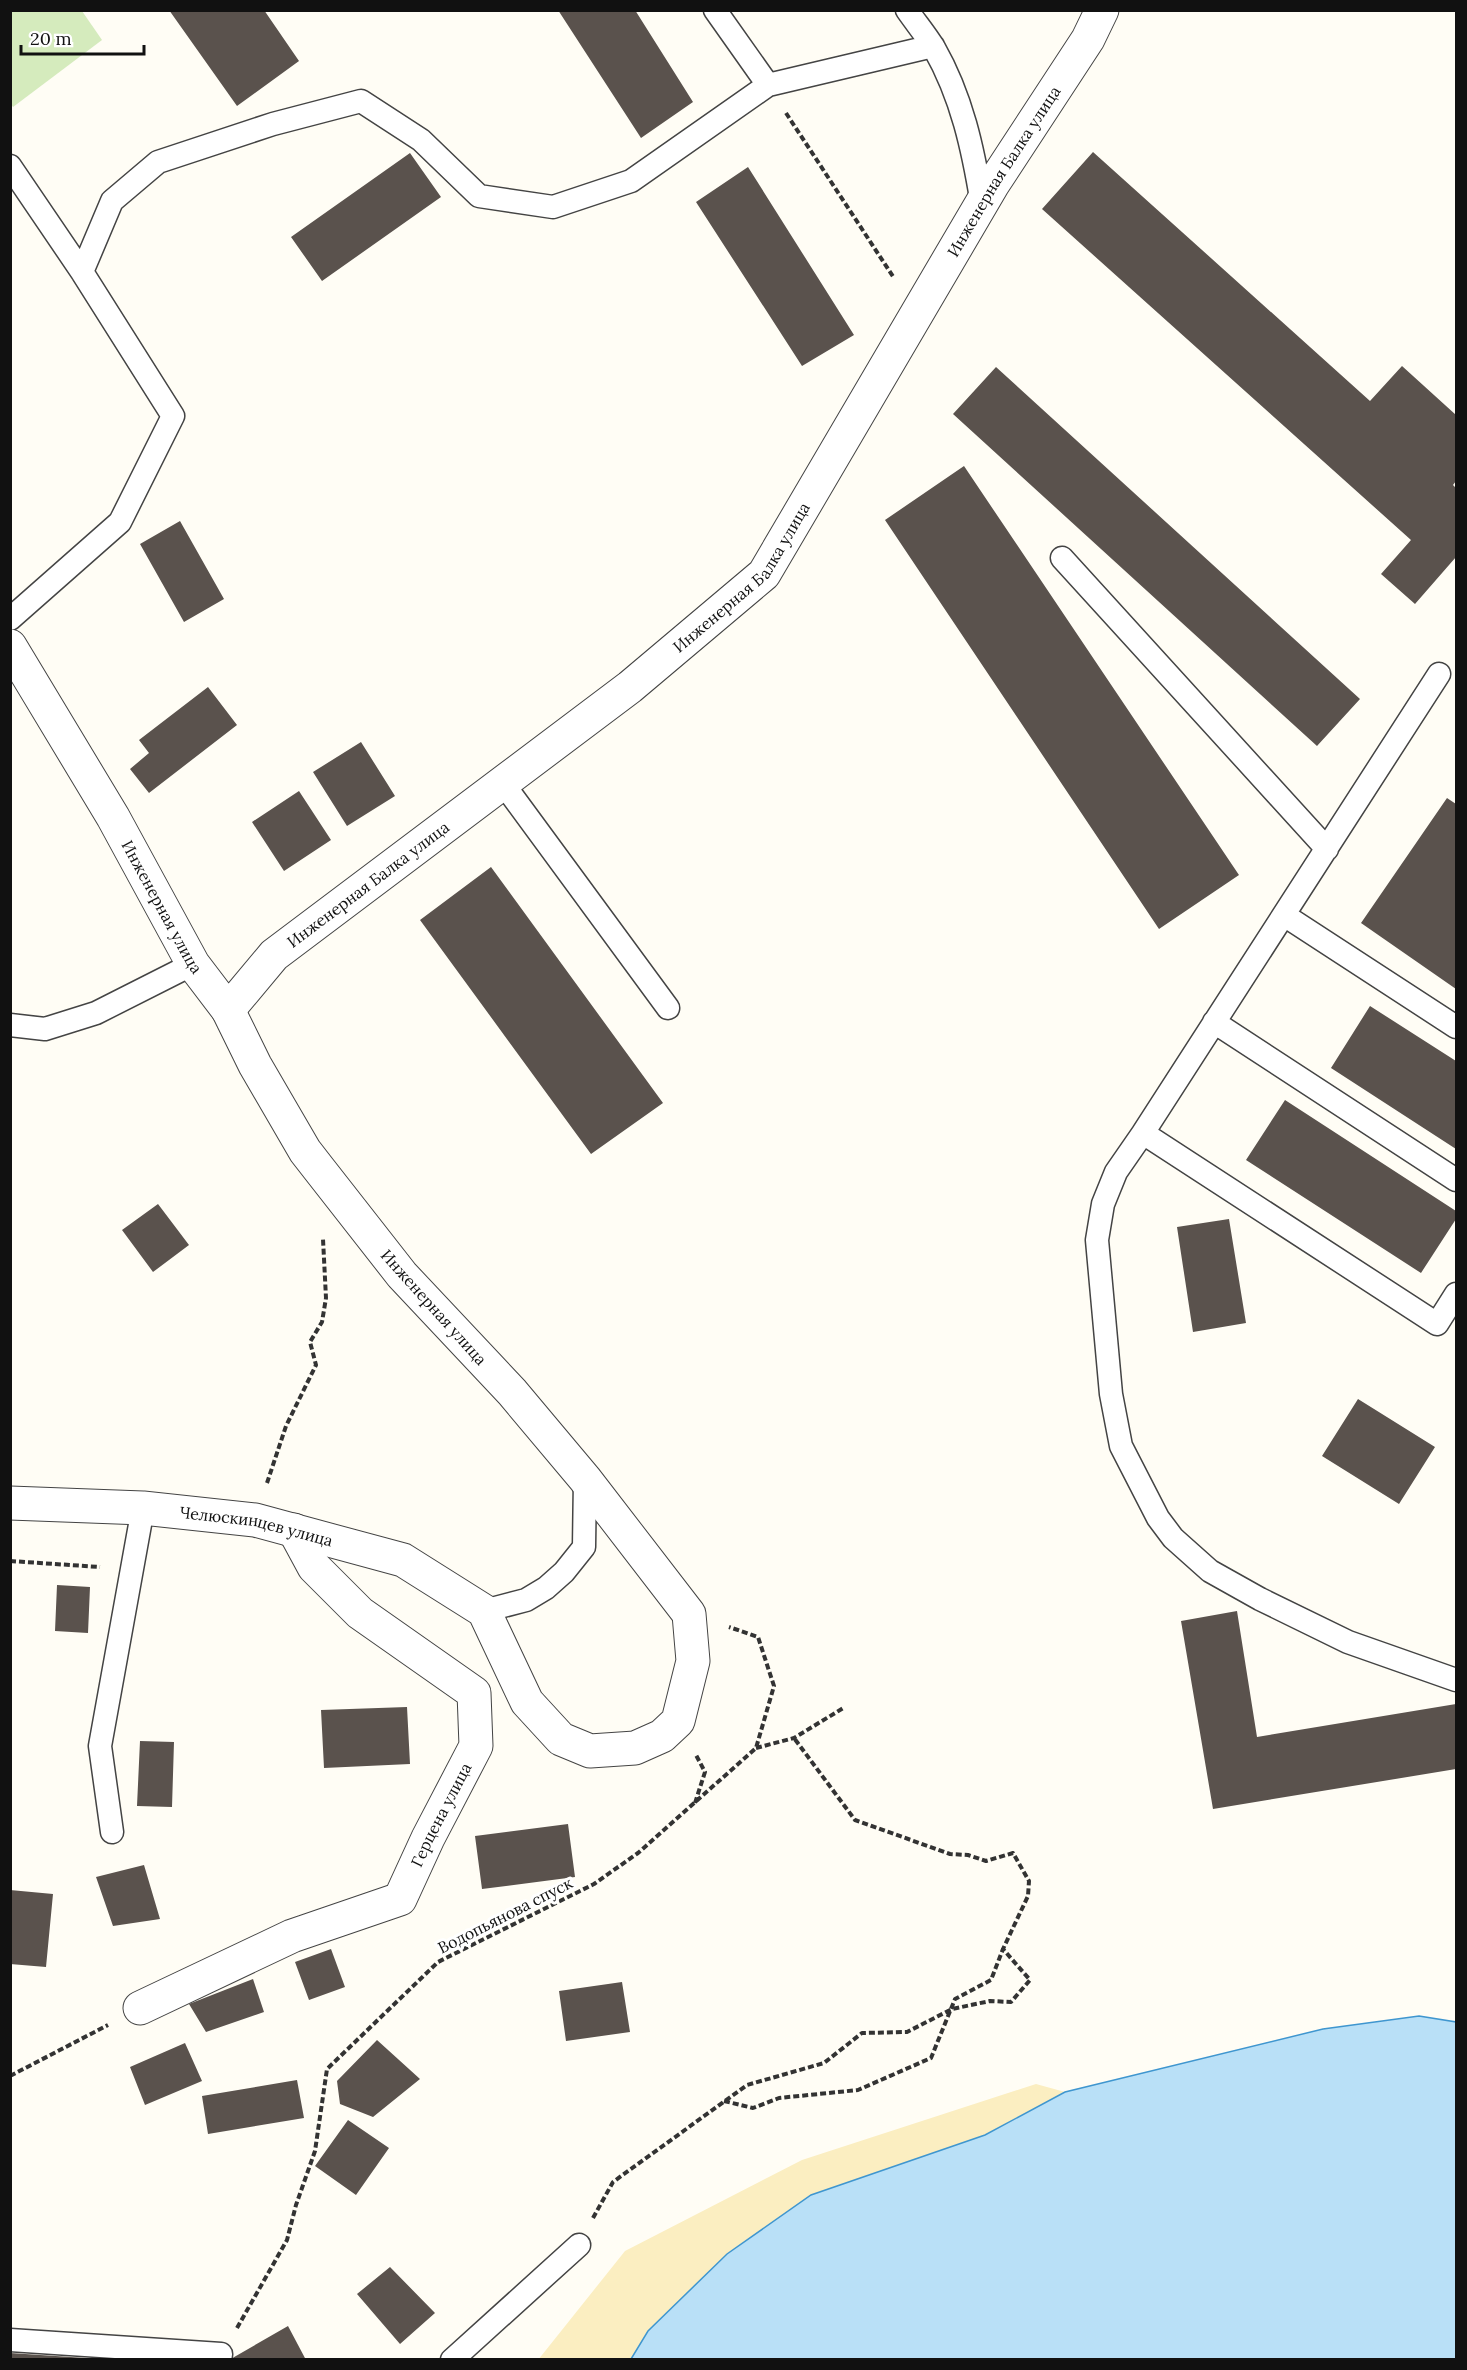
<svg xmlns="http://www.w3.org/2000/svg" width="1467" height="2370" viewBox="0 0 1467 2370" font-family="Lora,serif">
	<rect width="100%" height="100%" fill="#fffdf5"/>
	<path fill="#d5ebbd" d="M 10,11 L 82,11 L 102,40 L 13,107 L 10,103 Z"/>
	<path fill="#fbeec1" d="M 1036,2084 L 1065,2092 L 985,2135 L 811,2195 L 727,2254 L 648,2331 L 631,2359 L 538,2360 L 625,2251 L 802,2160 Z"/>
	<path fill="#b9e0f7" stroke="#3f96cf" stroke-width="1.5" d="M 1419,2016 L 1456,2022 L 1456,2359 L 631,2359 L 648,2331 L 727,2254 L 811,2195 L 985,2135 L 1065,2092 L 1323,2029 Z"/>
	<path fill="#5a524d" d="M 169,10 L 264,10 L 299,61 L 237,106 Z
		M 558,10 L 635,10 L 693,102 L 641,138 Z
		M 1093,152 L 1370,401 L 1402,366 L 1456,415 L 1456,481 L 1453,485 L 1456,488 L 1456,557 L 1415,604 L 1381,574 L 1411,540 L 1042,209 Z
		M 410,153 L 441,197 L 322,281 L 291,237 Z
		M 748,167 L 854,335 L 802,366 L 696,202 Z
		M 996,367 L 1360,699 L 1317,746 L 953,414 Z
		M 964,466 L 1239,875 L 1159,929 L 885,520 Z
		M 180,521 L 224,599 L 184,622 L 140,544 Z
		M 208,687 L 237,725 L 149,793 L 130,769 L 149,753 L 139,740 Z
		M 361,742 L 395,796 L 347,826 L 313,772 Z
		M 299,791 L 331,840 L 284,871 L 252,822 Z
		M 1447,798 L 1456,804 L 1456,989 L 1361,923 Z
		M 491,867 L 663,1103 L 591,1154 L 420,920 Z
		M 1370,1006 L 1456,1061 L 1456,1149 L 1331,1068 Z
		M 1285,1100 L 1456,1211 L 1456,1219 L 1421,1273 L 1246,1160 Z
		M 158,1204 L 189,1245 L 153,1272 L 122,1230 Z
		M 1229,1219 L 1246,1323 L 1193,1332 L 1177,1227 Z
		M 1358,1399 L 1435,1447 L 1399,1504 L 1322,1456 Z
		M 57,1585 L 90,1587 L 88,1633 L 55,1631 Z
		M 1237,1611 L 1257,1737 L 1456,1704 L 1456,1769 L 1213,1809 L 1181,1621 Z
		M 407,1707 L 410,1764 L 324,1768 L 321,1710 Z
		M 140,1741 L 174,1742 L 172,1807 L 137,1806 Z
		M 568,1824 L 575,1877 L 482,1889 L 475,1836 Z
		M 144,1865 L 160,1919 L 113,1926 L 96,1877 Z
		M 10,1890 L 53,1894 L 46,1967 L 10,1964 Z
		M 331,1949 L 345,1987 L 309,2000 L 295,1962 Z
		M 253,1979 L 264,2012 L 206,2032 L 189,2004 Z
		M 622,1982 L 630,2032 L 566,2041 L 559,1991 Z
		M 377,2040 L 420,2079 L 373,2117 L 340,2104 L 337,2081 Z
		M 185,2043 L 202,2081 L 145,2105 L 130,2067 Z
		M 297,2080 L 304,2118 L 208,2134 L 202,2096 Z
		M 348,2120 L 389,2148 L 356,2195 L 315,2166 Z
		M 390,2267 L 435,2313 L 400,2344 L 357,2294 Z
		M 288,2326 L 306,2360 L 229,2360 Z
		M 10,2353 L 86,2358 L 86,2360 L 10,2360 Z"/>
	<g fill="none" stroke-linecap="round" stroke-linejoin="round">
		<g stroke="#444" stroke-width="25">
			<path id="service" d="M 715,10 L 768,85
				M 907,10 C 916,23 926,35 934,48 C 962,97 973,149 982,204
				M 10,166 L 82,272 L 173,416 L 120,522 L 10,619
				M 82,272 L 112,201 L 158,162 L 273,124 L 361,101 L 421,140 L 479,196 L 553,207 L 631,181 L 768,85 L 933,46
				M 1062,558 L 1327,849
				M 1439,674 L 1143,1133 L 1437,1324 L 1456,1294
				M 502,782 L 668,1008
				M 1284,915 L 1456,1027
				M 1214,1022 L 1456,1180
				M 10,1025 L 45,1029 L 96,1013 L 193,964
				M 1143,1133 L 1116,1172 L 1103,1204 L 1097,1240 L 1111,1394 L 1121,1446 L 1158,1518 L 1173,1538 L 1210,1571 L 1260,1599 L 1348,1642 L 1456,1680
				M 484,1611 L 526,1600 L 546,1588 L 564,1572 L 584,1547 L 585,1479
				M 112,1832 L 100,1746 L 143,1508
				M 10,2340 L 221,2354 L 220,2360
				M 452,2360 L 579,2245"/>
		</g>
		<g stroke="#444" stroke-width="35">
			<g id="minor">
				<path id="s1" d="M 10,646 L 113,817 L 193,964 L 228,1010 L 274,955 L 630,687 L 764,574 L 993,184 L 1088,39 L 1102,10"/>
				<path id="s2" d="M 140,2008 L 292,1936 L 400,1899 L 428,1838 L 476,1746 L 474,1693 L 360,1613 L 314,1567 L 294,1530"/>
			</g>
		</g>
		<g stroke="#444" stroke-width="35">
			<g id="tertiary">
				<path id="s3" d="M 10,1503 L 143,1508 L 255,1520 L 403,1560 L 484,1611 L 527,1702 L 561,1739 L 590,1751 L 635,1748 L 662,1736 L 678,1721 L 693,1661 L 689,1614 L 585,1479 L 512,1392 L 402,1275 L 319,1169 L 305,1151 L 255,1065 L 228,1010"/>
			</g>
		</g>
		<path stroke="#333" stroke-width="4" stroke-dasharray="6 3" stroke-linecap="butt" d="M 786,113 L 894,278
			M 267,1483 L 286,1426 L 316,1365 L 310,1342 L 322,1322 L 326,1298 L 323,1239
			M 10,1561 L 100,1567
			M 756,1748 L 794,1738 L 845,1707
			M 695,1803 L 705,1772 L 696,1755
			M 10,2076 L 108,2025
			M 724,2101 L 753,2108 L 779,2098 L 858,2090 L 931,2058 L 955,1999 L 991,1980 L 1003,1949
			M 593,2218 L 613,2182 L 747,2085 L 824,2063 L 862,2033 L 907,2032 L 952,2009 L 990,2001 L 1011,2002 L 1030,1980 L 1003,1949 L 1028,1896 L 1029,1881 L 1013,1853 L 986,1861 L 968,1855 L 950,1854 L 855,1820 L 794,1738
			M 237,2328 L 287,2240 L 296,2205 L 315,2151 L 327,2069 L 438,1962 L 594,1884 L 638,1853 L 756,1748 L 774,1686 L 758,1637 L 729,1627"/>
		<use href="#service" stroke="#fff" stroke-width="22"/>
		<use href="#minor" stroke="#fff" stroke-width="33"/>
		<use href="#tertiary" stroke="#fff" stroke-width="33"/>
	</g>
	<g text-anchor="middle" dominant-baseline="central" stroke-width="6" stroke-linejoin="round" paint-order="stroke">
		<g font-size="16" fill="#111" stroke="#fff">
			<text stroke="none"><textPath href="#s1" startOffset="1586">Инженерная Балка улица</textPath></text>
			<text stroke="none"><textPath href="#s1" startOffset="1100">Инженерная Балка улица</textPath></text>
			<text stroke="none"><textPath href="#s1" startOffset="614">Инженерная Балка улица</textPath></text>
			<text stroke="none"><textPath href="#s1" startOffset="302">Инженерная улица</textPath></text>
			<text transform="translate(434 1307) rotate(48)">Инженерная улица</text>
			<text stroke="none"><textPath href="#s3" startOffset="248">Челюскинцев улица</textPath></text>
			<text stroke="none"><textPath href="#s2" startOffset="376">Герцена улица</textPath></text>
			<text transform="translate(505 1915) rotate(-27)">Водопьянова спуск</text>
		</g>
	</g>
	<rect width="1467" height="2370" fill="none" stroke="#111111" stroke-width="24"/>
	<path d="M21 45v9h123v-9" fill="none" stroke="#111111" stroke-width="3"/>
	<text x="30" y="45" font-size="18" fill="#111111" stroke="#ffffff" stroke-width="4.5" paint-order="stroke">20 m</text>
</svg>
